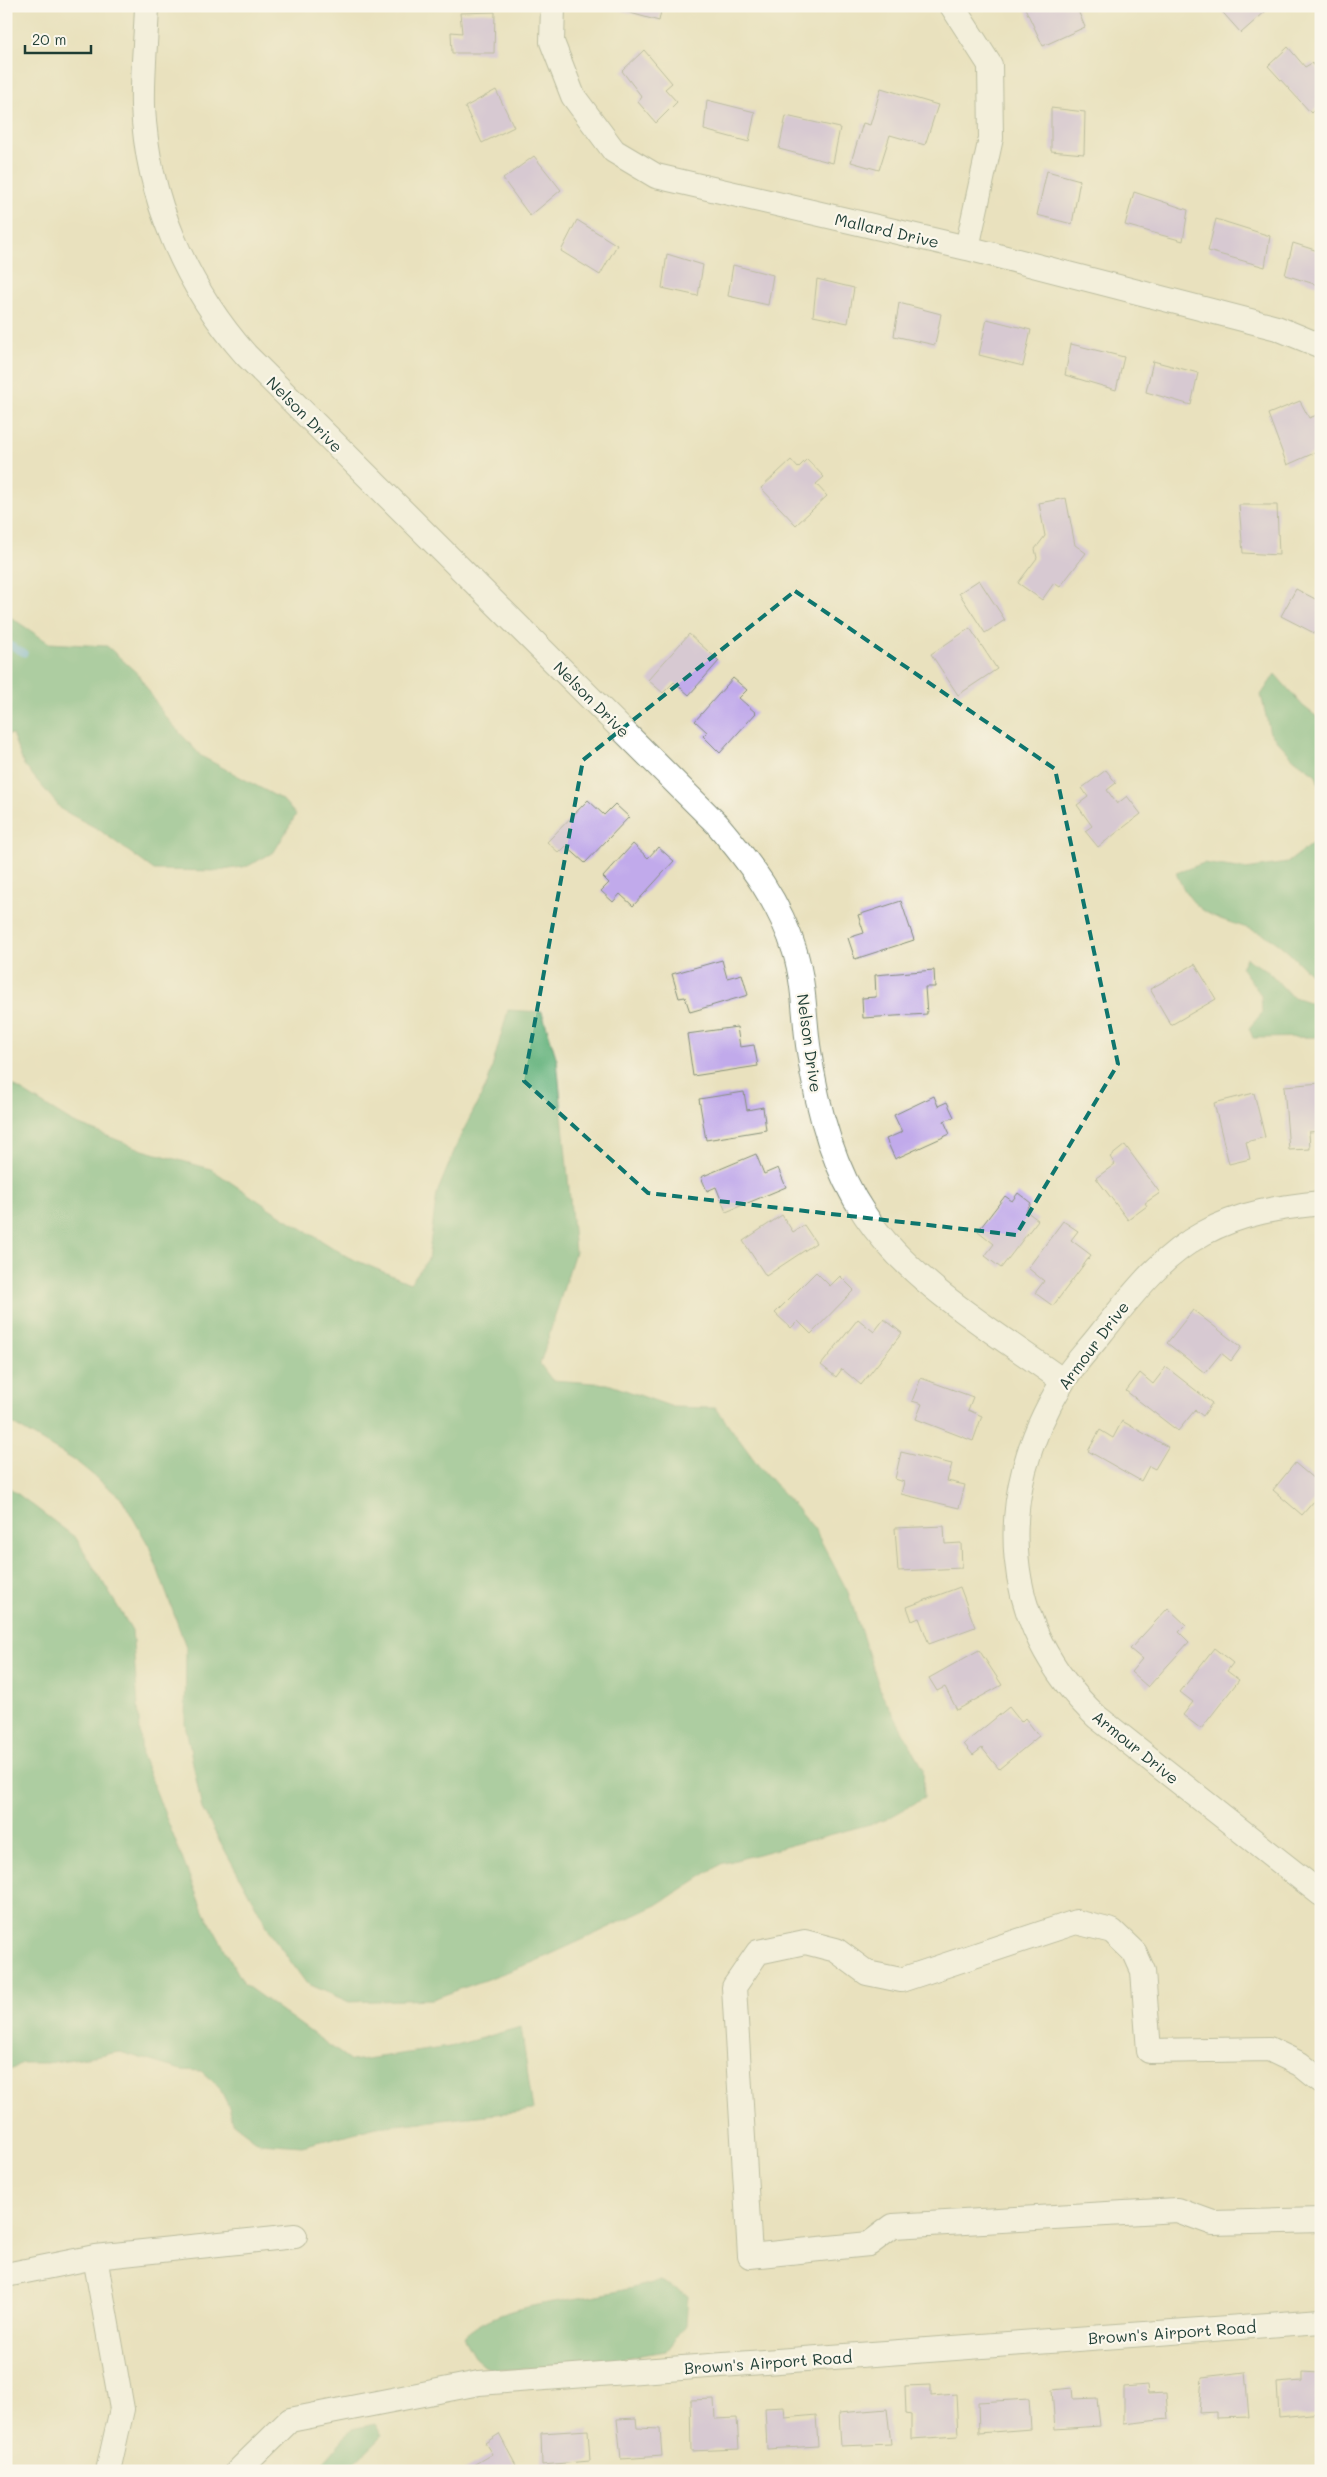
<svg xmlns="http://www.w3.org/2000/svg" width="1327" height="2477" viewBox="0 0 1327 2477" font-family="Mali,sans-serif">
	<rect width="100%" height="100%" fill="#fbf7ec"/>
	<filter id="ink" filterUnits="userSpaceOnUse"><feTurbulence type="fractalNoise" baseFrequency=".02" numOctaves="2"/><feDisplacementMap in="SourceGraphic" scale="10" xChannelSelector="R" yChannelSelector="G"/><feConvolveMatrix kernelMatrix="1 2 1 2 8 2 1 2 1" color-interpolation-filters="sRGB"/></filter>
	<filter id="wash" filterUnits="userSpaceOnUse"><feTurbulence type="fractalNoise" baseFrequency=".0096" numOctaves="4" result="noise"/><feDisplacementMap in="SourceGraphic" scale="20" xChannelSelector="R" yChannelSelector="G"/><feGaussianBlur stdDeviation="1.12" result="paint"/><feColorMatrix in="noise" values="0 0 0 0 0 0 0 0 0 0 0 0 0 0 0 0 0 1.4 0 .05"/><feComposite in="paint" operator="in"/></filter>
	<g filter="url(#wash)">
		<rect width="100%" height="100%" fill="#e9e1be"/>
		<path fill="#65b37e" stroke="#427859" d="M 6,614 L 49,643 L 107,646 L 138,674 L 164,715 L 201,756 L 283,800 L 296,815 L 274,852 L 248,866 L 217,871 L 154,870 L 98,829 L 62,810 L 24,765 L 12,734 L 6,735 Z
			M 1275,674 L 1303,706 L 1321,720 L 1321,792 L 1316,775 L 1294,759 L 1270,733 L 1261,695 Z
			M 1321,824 L 1321,984 C 1305,971 1289,950 1273,940 C 1231,915 1198,928 1176,873 L 1204,863 L 1245,869 L 1287,863 L 1313,843 Z
			M 1246,958 L 1270,973 L 1291,996 L 1321,1006 L 1321,1037 L 1253,1038 L 1249,1028 L 1262,1013 L 1261,995 L 1241,967 Z
			M 508,1010 L 542,1012 L 557,1060 L 575,1252 L 540,1364 L 552,1380 L 608,1384 L 673,1407 L 716,1408 L 758,1465 L 814,1528 L 848,1592 L 881,1692 L 923,1768 L 924,1798 L 885,1820 L 721,1864 L 657,1905 L 582,1940 L 534,1962 L 433,1999 L 349,2002 L 306,1983 L 273,1937 L 202,1809 L 185,1723 L 186,1647 L 149,1546 L 122,1499 L 77,1462 L 6,1420 L 6,1081 L 72,1122 L 143,1150 L 211,1169 L 269,1208 L 348,1257 L 410,1283 L 428,1259 L 437,1193 L 460,1137 L 488,1082 Z
			M 6,1485 L 76,1538 L 132,1630 L 142,1756 L 201,1906 L 244,1984 L 351,2061 L 449,2047 L 521,2027 L 533,2110 L 377,2127 L 302,2146 L 259,2143 L 233,2123 L 229,2107 L 219,2087 L 201,2071 L 181,2070 L 120,2052 L 47,2063 L 22,2063 L 6,2073 Z
			M 660,2281 L 688,2295 L 686,2325 L 666,2351 L 564,2368 L 490,2370 L 474,2356 L 463,2337 C 495,2306 554,2303 597,2295 C 618,2292 639,2286 660,2281 Z
			M 375,2424 L 382,2436 L 346,2471 L 315,2471 L 352,2429 Z"/>
		<g fill="none" stroke-linecap="round" stroke-linejoin="round">
			<path stroke="#6cb6e5" stroke-width="7" d="M 6,643 L 24,653"/>
		</g>
		<g id="blocks">
			<path fill="#c1aaeb" d="M 605,6 L 662,6 L 659,21 Z
				M 1024,6 L 1076,6 L 1085,27 L 1043,46 Z
				M 1217,6 L 1261,6 L 1266,11 L 1241,33 Z
				M 495,12 L 494,53 L 452,53 L 451,32 L 462,33 L 460,13 Z
				M 1288,47 L 1305,67 L 1312,63 L 1321,73 L 1321,104 L 1311,113 L 1268,66 Z
				M 644,50 L 672,83 L 665,89 L 677,102 L 656,123 L 638,102 L 642,97 L 622,71 Z
				M 881,88 L 938,105 L 925,145 L 890,135 L 879,170 L 851,162 L 863,123 L 870,125 Z
				M 496,90 L 514,127 L 482,143 L 465,107 Z
				M 707,100 L 755,112 L 749,142 L 704,130 Z
				M 1051,108 L 1085,112 L 1084,154 L 1051,151 Z
				M 786,116 L 840,128 L 833,163 L 779,149 Z
				M 534,156 L 561,190 L 530,216 L 503,179 Z
				M 1047,171 L 1080,180 L 1072,224 L 1037,215 Z
				M 1134,192 L 1188,210 L 1183,241 L 1125,225 Z
				M 1216,219 L 1270,236 L 1265,267 L 1208,251 Z
				M 577,220 L 617,245 L 600,275 L 561,251 Z
				M 1293,243 L 1321,252 L 1321,286 L 1285,275 Z
				M 667,254 L 703,265 L 698,296 L 662,288 Z
				M 733,265 L 773,275 L 768,305 L 728,296 Z
				M 817,279 L 854,288 L 848,323 L 813,316 Z
				M 899,303 L 941,314 L 935,345 L 894,336 Z
				M 987,319 L 1031,330 L 1023,366 L 979,355 Z
				M 1071,344 L 1124,357 L 1116,390 L 1065,375 Z
				M 1153,361 L 1198,373 L 1191,405 L 1146,392 Z
				M 1300,401 L 1309,418 L 1317,415 L 1321,422 L 1321,450 L 1287,465 L 1268,414 Z
				M 807,459 L 824,477 L 816,484 L 827,496 L 796,525 L 761,488 L 791,460 L 798,468 Z
				M 1066,498 L 1075,545 L 1086,553 L 1060,587 L 1054,583 L 1042,600 L 1018,583 L 1037,558 L 1035,549 L 1045,536 L 1039,503 Z
				M 1239,505 L 1277,505 L 1279,555 L 1243,553 Z
				M 979,580 L 1005,620 L 985,633 L 959,593 Z
				M 1296,589 L 1321,602 L 1321,624 L 1316,634 L 1281,616 Z
				M 970,628 L 997,669 L 958,695 L 931,654 Z
				M 689,634 L 719,661 L 689,695 L 674,682 L 663,693 L 648,680 Z
				M 733,678 L 747,690 L 739,698 L 756,713 L 720,753 L 703,736 L 707,732 L 695,721 Z
				M 1106,770 L 1116,783 L 1107,790 L 1117,804 L 1127,796 L 1141,814 L 1098,847 L 1085,831 L 1092,826 L 1077,805 L 1088,797 L 1082,788 Z
				M 588,800 L 604,815 L 615,804 L 629,817 L 585,863 L 566,846 L 559,853 L 547,842 Z
				M 633,844 L 648,858 L 658,847 L 674,861 L 633,906 L 620,894 L 613,902 L 601,891 L 609,883 L 603,877 Z
				M 901,901 L 914,940 L 855,959 L 848,938 L 864,933 L 858,915 Z
				M 722,960 L 727,978 L 742,974 L 748,995 L 690,1012 L 685,997 L 679,998 L 672,974 Z
				M 1195,964 L 1216,999 L 1171,1025 L 1150,989 Z
				M 934,970 L 935,987 L 925,987 L 927,1014 L 863,1018 L 862,998 L 876,997 L 875,975 Z
				M 737,1027 L 740,1047 L 754,1045 L 758,1066 L 693,1076 L 687,1034 Z
				M 1321,1083 L 1321,1131 L 1309,1132 L 1310,1149 L 1289,1150 L 1284,1086 Z
				M 744,1092 L 747,1110 L 763,1107 L 766,1130 L 706,1140 L 699,1099 Z
				M 1254,1093 L 1265,1137 L 1246,1142 L 1250,1159 L 1229,1164 L 1214,1103 Z
				M 934,1096 L 938,1106 L 947,1102 L 954,1117 L 944,1121 L 950,1134 L 895,1159 L 886,1139 L 902,1132 L 894,1115 Z
				M 1125,1145 L 1160,1193 L 1145,1203 L 1147,1206 L 1128,1220 L 1096,1178 L 1115,1164 L 1110,1157 Z
				M 756,1154 L 764,1174 L 778,1168 L 786,1187 L 726,1212 L 716,1187 L 707,1191 L 701,1177 Z
				M 1018,1193 L 1031,1203 L 1026,1211 L 1038,1220 L 1001,1268 L 985,1256 L 994,1244 L 978,1231 L 1005,1196 L 1012,1201 Z
				M 782,1215 L 793,1232 L 804,1225 L 816,1243 L 766,1276 L 743,1241 Z
				M 1063,1221 L 1078,1231 L 1071,1240 L 1091,1255 L 1053,1306 L 1035,1293 L 1044,1281 L 1028,1268 Z
				M 816,1272 L 830,1286 L 840,1276 L 854,1290 L 811,1334 L 798,1321 L 791,1328 L 775,1313 Z
				M 1193,1310 L 1241,1347 L 1231,1361 L 1221,1353 L 1205,1373 L 1167,1343 Z
				M 858,1319 L 874,1332 L 884,1319 L 902,1333 L 861,1385 L 842,1369 L 836,1377 L 821,1365 Z
				M 1166,1367 L 1212,1403 L 1203,1416 L 1195,1410 L 1178,1431 L 1126,1391 L 1140,1373 L 1153,1384 Z
				M 921,1378 L 973,1397 L 968,1410 L 982,1416 L 973,1441 L 916,1419 L 922,1404 L 912,1401 Z
				M 1122,1421 L 1168,1447 L 1155,1469 L 1149,1466 L 1141,1481 L 1088,1451 L 1100,1430 L 1113,1438 Z
				M 901,1452 L 952,1464 L 947,1481 L 965,1485 L 959,1508 L 901,1494 L 904,1482 L 895,1479 Z
				M 1295,1463 L 1321,1485 L 1321,1493 L 1302,1515 L 1273,1490 Z
				M 944,1526 L 945,1544 L 961,1543 L 962,1568 L 898,1571 L 895,1528 Z
				M 960,1587 L 975,1627 L 929,1644 L 919,1618 L 912,1621 L 907,1607 Z
				M 1168,1608 L 1186,1625 L 1179,1632 L 1189,1642 L 1148,1687 L 1131,1672 L 1142,1659 L 1130,1649 Z
				M 1214,1648 L 1233,1663 L 1227,1671 L 1239,1680 L 1201,1729 L 1183,1715 L 1193,1702 L 1180,1692 Z
				M 979,1650 L 1002,1685 L 957,1710 L 945,1687 L 937,1691 L 929,1678 Z
				M 1009,1707 L 1021,1722 L 1025,1718 L 1039,1736 L 999,1769 L 982,1748 L 973,1755 L 964,1744 Z
				M 1245,2372 L 1249,2417 L 1216,2418 L 1216,2412 L 1199,2413 L 1202,2377 Z
				M 1302,2372 L 1319,2373 L 1321,2413 L 1279,2417 L 1277,2383 L 1302,2381 Z
				M 931,2385 L 931,2396 L 956,2394 L 958,2436 L 911,2439 L 911,2415 L 906,2414 L 905,2386 Z
				M 1147,2385 L 1148,2394 L 1166,2393 L 1168,2419 L 1124,2424 L 1124,2387 Z
				M 1072,2388 L 1073,2399 L 1097,2398 L 1100,2426 L 1055,2429 L 1052,2390 Z
				M 714,2399 L 715,2419 L 737,2418 L 739,2449 L 691,2451 L 690,2400 Z
				M 1029,2399 L 1031,2429 L 979,2433 L 978,2402 Z
				M 784,2407 L 785,2418 L 816,2415 L 818,2446 L 767,2449 L 765,2408 Z
				M 887,2409 L 891,2444 L 841,2446 L 839,2413 Z
				M 636,2418 L 637,2428 L 660,2429 L 662,2456 L 621,2459 L 617,2419 Z
				M 588,2430 L 590,2461 L 542,2465 L 541,2433 Z
				M 499,2434 L 519,2471 L 463,2471 L 492,2454 L 485,2443 Z"/>
		</g>
	</g>
	<g filter="url(#ink)">
		<use href="#blocks" fill-opacity="0" stroke="#848f79" stroke-width="1"/>
		<g fill="none" stroke-linecap="round" stroke-linejoin="round">
			<g stroke="#848f79" stroke-width="26">
				<path id="minor" d="M 147,6 C 146,39 142,73 143,106 C 147,198 186,287 246,355 L 717,824 C 750,863 780,902 795,952 C 804,982 804,1014 808,1045 C 816,1104 831,1165 865,1215 C 910,1283 997,1333 1063,1381
					M 553,6 L 552,42 L 573,96 L 614,151 L 656,176 L 967,248 L 1277,328 L 1321,346
					M 952,6 L 990,65 L 991,138 L 967,248
					M 1321,1203 C 1281,1207 1240,1213 1204,1233 C 1161,1256 1132,1295 1102,1332 C 1089,1349 1073,1365 1062,1383 C 992,1496 999,1624 1097,1717 L 1321,1894
					M 1321,2081 L 1300,2064 L 1269,2049 L 1149,2051 L 1143,1971 L 1135,1953 L 1112,1931 L 1076,1922 L 901,1980 L 867,1973 L 836,1950 L 805,1942 L 758,1952 L 734,1987 L 750,2256 L 869,2244 L 893,2226 L 1177,2210 L 1213,2223 L 1321,2220
					M 95,2257 L 295,2236
					M 6,2275 L 95,2257 L 122,2409 L 108,2471
					M 238,2471 L 290,2420 L 479,2383 L 1321,2321"/>
			</g>
			<use href="#minor" stroke="#fff" stroke-width="24"/>
		</g>
	</g>
	<path d="M0 0H1327V2477H0ZM 795,591 L 1055,769 L 1118,1064 L 1016,1235 L 648,1193 L 524,1081 L 583,760 Z" fill="#e9e1be" fill-opacity=".55" fill-rule="evenodd"/>
	<path fill="none" stroke="#0f766e" stroke-width="4" stroke-dasharray="10 6" stroke-linejoin="round" d="M 795,591 L 1055,769 L 1118,1064 L 1016,1235 L 648,1193 L 524,1081 L 583,760 Z"/>
	<g text-anchor="middle" dominant-baseline="central" stroke-width="4.5" stroke-linejoin="round" paint-order="stroke">
		<g font-size="16" fill="#1f3d34" stroke="#fbf7ec">
			<text transform="translate(887 230) rotate(13)">Mallard Drive</text>
			<text transform="translate(305 414) rotate(45)">Nelson Drive</text>
			<text transform="translate(592 699) rotate(45)">Nelson Drive</text>
			<text transform="translate(810 1043) rotate(82)">Nelson Drive</text>
			<text transform="translate(1093 1345) rotate(-53)">Armour Drive</text>
			<text transform="translate(1136 1747) rotate(39)">Armour Drive</text>
			<text transform="translate(1172 2332) rotate(-4)">Brown's Airport Road</text>
			<text transform="translate(768 2362) rotate(-4)">Brown's Airport Road</text>
		</g>
	</g>
	<rect width="1327" height="2477" fill="none" stroke="#fbf7ec" stroke-width="25"/>
	<path d="M25 45v8h66v-8" fill="none" stroke="#1f3d34" stroke-width="2.5"/>
	<text x="32" y="45" font-size="15" fill="#1f3d34" stroke="#fbf7ec" stroke-width="4" paint-order="stroke">20 m</text>
</svg>
